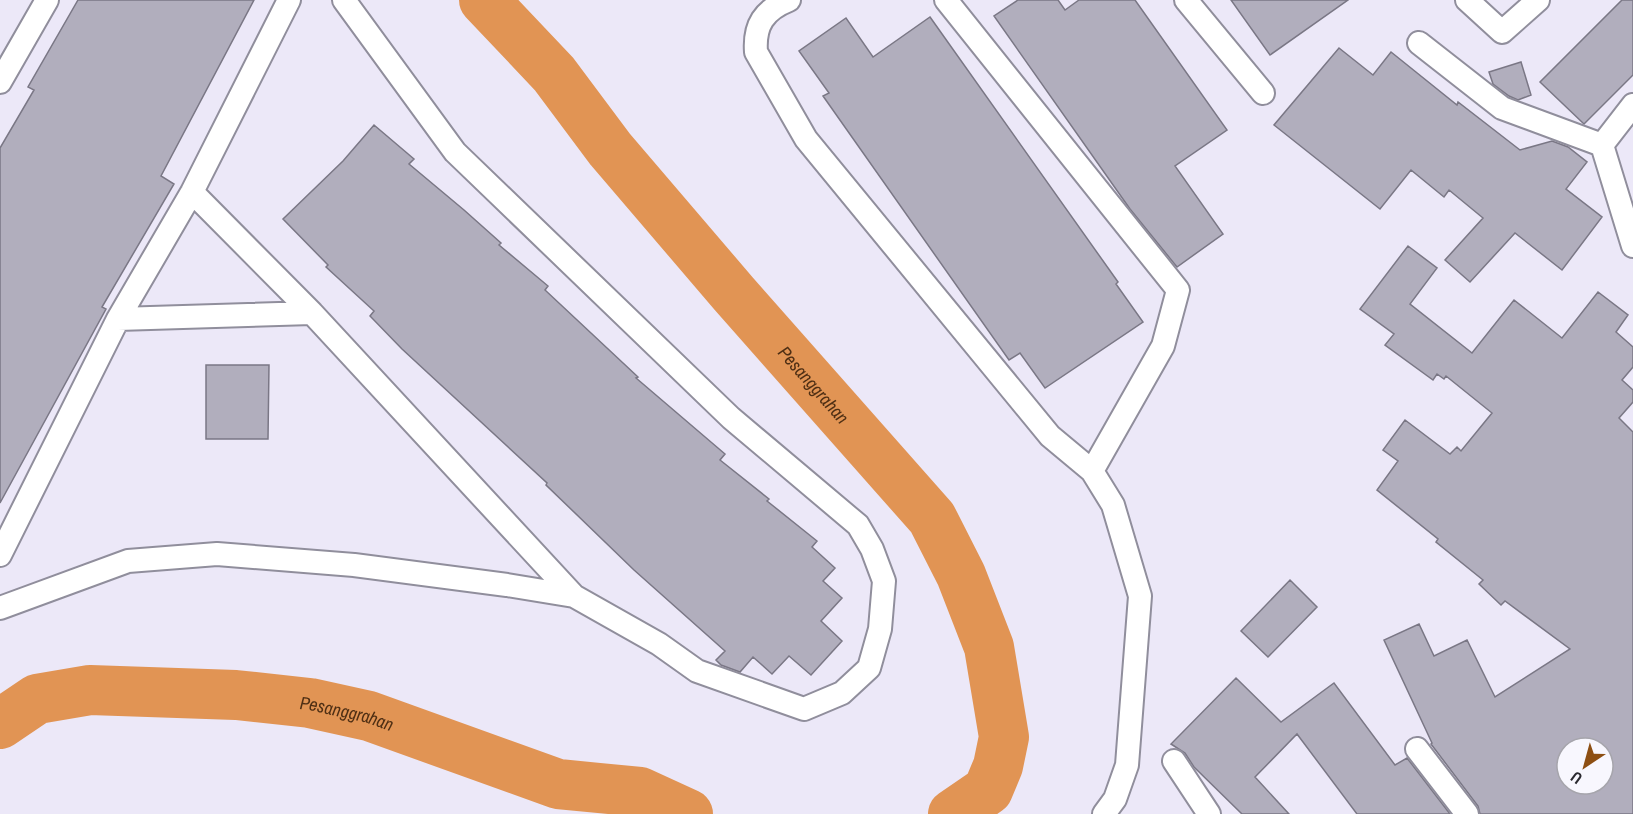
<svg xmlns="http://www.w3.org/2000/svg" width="1633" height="814" viewBox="0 0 1633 814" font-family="'Archivo Narrow',sans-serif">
	<rect width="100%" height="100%" fill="#ece8f8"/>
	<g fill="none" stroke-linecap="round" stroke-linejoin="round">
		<g stroke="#e19454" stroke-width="50">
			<path id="s1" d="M 484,0 L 554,74 L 610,149 L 734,294 L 932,518 L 961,575 L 989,647 L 1004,737 L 998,766 L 988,790 L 953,814"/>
			<path id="s2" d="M 0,724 L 37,699 L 90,690 L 236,695 L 310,703 L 369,716 L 558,784 L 640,792 L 688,814"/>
		</g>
	</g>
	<path fill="#b1aebd" stroke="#7a7785" stroke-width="1.5" fill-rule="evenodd" d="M 78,0 L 254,0 L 161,176 L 174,184 L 102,307 L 106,309 L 0,503 L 0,148 L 34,90 L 28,87 Z
		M 1018,0 L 1058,0 L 1065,10 L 1079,0 L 1135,0 L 1227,130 L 1175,166 L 1223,234 L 1177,267 L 1130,209 L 994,16 Z
		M 1231,0 L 1348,0 L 1270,55 Z
		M 1622,0 L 1633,0 L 1633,75 L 1584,124 L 1540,82 Z
		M 930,17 L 1118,282 L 1116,284 L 1143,322 L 1045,388 L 1020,353 L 1009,360 L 823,96 L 829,93 L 799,51 L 846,18 L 873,57 Z
		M 1339,48 L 1373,75 L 1391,52 L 1457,105 L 1458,102 L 1520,150 L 1552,141 L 1568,147 L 1587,162 L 1566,189 L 1602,217 L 1562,270 L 1515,233 L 1470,282 L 1445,260 L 1483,218 L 1449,190 L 1444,197 L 1411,170 L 1380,209 L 1274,125 Z
		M 1521,62 L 1531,95 L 1518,100 L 1509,96 L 1493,84 L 1489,72 Z
		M 374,125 L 414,159 L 409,164 L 464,210 L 501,243 L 499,245 L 548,286 L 545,290 L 638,377 L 636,378 L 725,454 L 720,460 L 769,499 L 767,501 L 817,541 L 812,547 L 835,568 L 823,581 L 842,598 L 821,621 L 842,641 L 811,675 L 789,656 L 772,674 L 753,657 L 740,672 L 721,665 L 716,660 L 725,651 L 634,570 L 546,485 L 547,483 L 402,349 L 370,316 L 374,311 L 326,267 L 328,265 L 283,219 L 343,161 Z
		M 1408,246 L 1437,268 L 1410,304 L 1472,353 L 1514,300 L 1562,338 L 1598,292 L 1628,315 L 1616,332 L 1633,347 L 1633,367 L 1622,380 L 1633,390 L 1633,402 L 1619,418 L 1633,432 L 1633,814 L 1480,814 L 1478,806 L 1431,744 L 1432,743 L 1384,640 L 1419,624 L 1434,656 L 1467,640 L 1495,697 L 1570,649 L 1505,601 L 1501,605 L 1479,584 L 1483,580 L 1436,542 L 1438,539 L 1377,490 L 1398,461 L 1383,450 L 1405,420 L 1450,454 L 1457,447 L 1461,451 L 1492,413 L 1446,376 L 1444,379 L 1437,374 L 1433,380 L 1385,345 L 1394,334 L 1360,309 ZM 1567,748 L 1603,748 L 1603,784 L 1567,784 Z
		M 206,365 L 269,365 L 268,439 L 206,439 Z
		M 1290,580 L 1317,607 L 1268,657 L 1241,631 Z
		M 1236,678 L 1281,722 L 1334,683 L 1395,765 L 1407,758 L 1450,814 L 1357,814 L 1297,734 L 1255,777 L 1289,814 L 1242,814 L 1194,767 L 1185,753 L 1171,744 Z"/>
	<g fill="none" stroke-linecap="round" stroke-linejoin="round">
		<g stroke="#908e9c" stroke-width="26">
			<path id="street" d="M 789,0 C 764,10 754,25 756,52 L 806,139 L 1050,436 L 1092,471 L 1113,505 L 1140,596 L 1127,765 L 1115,799 L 1104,814
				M 946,0 L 1178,290 L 1163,346 L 1092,471
				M 1186,0 L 1263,93
				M 1467,0 L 1502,32 L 1538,0
				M 1419,43 L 1502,108 L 1602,145
				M 0,82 L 47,0
				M 1602,145 L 1633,246
				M 1602,145 L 1633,105
				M 192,192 L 312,313 L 574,596 L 659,644 L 697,671 L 804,709 L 842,693 L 869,668 L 880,629 L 884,581 L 872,549 L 858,525 L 731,418 L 455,152 L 344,0
				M 118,319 L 312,313
				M 0,555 L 118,319 L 192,192 L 289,0
				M 0,608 L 128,561 L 217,554 L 354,565 L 507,585 L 574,596
				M 1417,749 L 1467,814
				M 1174,761 L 1209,814"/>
		</g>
		<use href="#street" stroke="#fff" stroke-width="22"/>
	</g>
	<g text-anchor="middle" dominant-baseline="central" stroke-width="5" stroke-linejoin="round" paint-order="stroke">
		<g font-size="18" font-style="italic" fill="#4f2f14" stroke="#f8f7fe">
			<text stroke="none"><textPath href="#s1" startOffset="507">Pesanggrahan</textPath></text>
			<text stroke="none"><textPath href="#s2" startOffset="357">Pesanggrahan</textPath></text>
		</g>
	</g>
	<g transform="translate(1585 766) rotate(216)"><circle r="28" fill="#f8f7fe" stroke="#a6a5ac" stroke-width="1.5"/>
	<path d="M0-4.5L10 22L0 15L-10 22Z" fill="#8d4f13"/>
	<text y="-9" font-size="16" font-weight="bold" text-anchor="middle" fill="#2b2a30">U</text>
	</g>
</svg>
